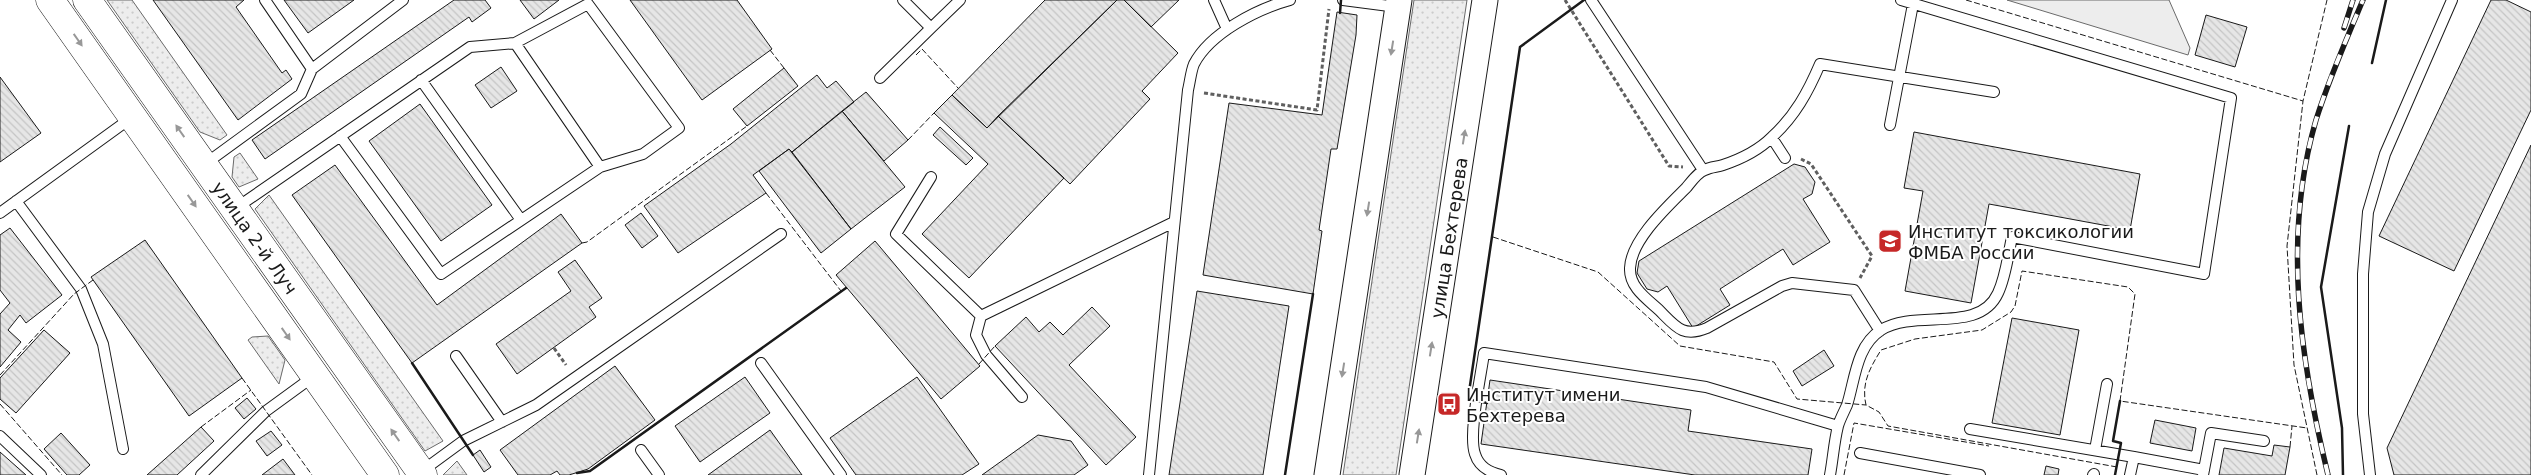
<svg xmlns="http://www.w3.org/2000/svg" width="2531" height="475" viewBox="0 0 2531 475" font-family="'DejaVu Sans',sans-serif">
	<defs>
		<pattern id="grass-dots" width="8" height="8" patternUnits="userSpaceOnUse" patternTransform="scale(1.25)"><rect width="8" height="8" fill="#ededed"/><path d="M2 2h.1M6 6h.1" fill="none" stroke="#cbcbcb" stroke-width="1.8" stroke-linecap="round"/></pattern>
		<pattern id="building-back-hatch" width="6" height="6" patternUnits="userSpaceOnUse" patternTransform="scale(1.25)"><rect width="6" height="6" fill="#e6e6e6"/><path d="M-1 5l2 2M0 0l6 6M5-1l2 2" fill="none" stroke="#c5c5c5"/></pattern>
	</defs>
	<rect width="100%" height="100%" fill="#fff"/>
	<path fill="url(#grass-dots)" stroke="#6a6a6a" d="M 107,0 L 132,0 L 227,135 L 220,140 L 200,132 Z
		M 1414,0 L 1467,0 L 1396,475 L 1343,475 Z
		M 240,153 L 258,179 L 239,187 L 232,177 L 234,157 Z
		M 269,195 L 443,441 L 425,451 L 255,209 Z
		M 268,336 L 285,360 L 279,384 L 248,340 L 252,337 Z
		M 457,461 L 467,475 L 443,475 Z"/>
	<path fill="#ededed" stroke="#6a6a6a" d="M 2007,0 L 2169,0 L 2190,48 L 2188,55 Z"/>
	<path fill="url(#building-back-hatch)" stroke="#1a1a1a" d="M 153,0 L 244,0 L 236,7 L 282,73 L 286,70 L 292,79 L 238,120 Z
		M 284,0 L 354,0 L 308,33 Z
		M 454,0 L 485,0 L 491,8 L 472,22 L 469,17 L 265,159 L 252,140 Z
		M 520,0 L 559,0 L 534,19 Z
		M 630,0 L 737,0 L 772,49 L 702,100 Z
		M 1045,0 L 1117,0 L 987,128 L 952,95 Z
		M 1117,0 L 1124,0 L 1178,53 L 1142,91 L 1150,99 L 1070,184 L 998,116 Z
		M 1124,0 L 1179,0 L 1151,27 Z
		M 2491,0 L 2506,0 L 2531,12 L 2531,110 L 2454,271 L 2379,236 Z
		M 1337,12 L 1357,15 L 1356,35 L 1337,149 L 1331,149 L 1319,230 L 1322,231 L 1313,294 L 1203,275 L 1229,103 L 1322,115 Z
		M 2206,15 L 2247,27 L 2235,67 L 2195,55 Z
		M 501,67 L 517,91 L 491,108 L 475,85 Z
		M 784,68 L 798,86 L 747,126 L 733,109 Z
		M 817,75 L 827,88 L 836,81 L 854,102 L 792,152 L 789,149 L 753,175 L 766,193 L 678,253 L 644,206 L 731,144 Z
		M 0,77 L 41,133 L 0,162 Z
		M 866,92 L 908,140 L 884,161 L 842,111 Z
		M 952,95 L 987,128 L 998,116 L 1064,178 L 969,278 L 922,234 L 988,164 L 934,113 Z
		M 420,104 L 492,205 L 441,241 L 369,141 Z
		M 842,111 L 905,187 L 851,229 L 792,152 Z
		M 940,127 L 973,158 L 966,165 L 933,135 Z
		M 1914,132 L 2140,174 L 2130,230 L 1989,204 L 1971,303 L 1905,291 L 1923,191 L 1904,188 Z
		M 2531,145 L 2531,475 L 2394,475 L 2387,448 Z
		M 789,149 L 851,229 L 821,253 L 759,171 Z
		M 1794,164 L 1805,167 L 1815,182 L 1812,194 L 1803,199 L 1830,242 L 1793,265 L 1783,249 L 1720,289 L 1730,305 L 1693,328 L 1667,286 L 1658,292 L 1647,289 L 1637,273 L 1639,261 Z
		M 335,165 L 437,305 L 561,214 L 582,243 L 412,363 L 292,195 Z
		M 641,213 L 658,236 L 642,248 L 625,225 Z
		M 10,228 L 62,295 L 26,323 L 20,315 L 8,330 L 21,342 L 0,367 L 0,314 L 10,303 L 0,290 L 0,235 Z
		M 145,240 L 242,378 L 189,416 L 91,277 Z
		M 875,241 L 980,366 L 941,399 L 836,275 Z
		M 575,260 L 602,298 L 589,307 L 596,317 L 517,374 L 496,344 L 571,291 L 558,272 Z
		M 1197,291 L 1289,306 L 1263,475 L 1169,475 Z
		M 1092,307 L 1110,326 L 1069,365 L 1136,437 L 1106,465 L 995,346 L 1026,317 L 1039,332 L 1050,322 L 1063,335 Z
		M 2012,318 L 2079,330 L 2060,435 L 1992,423 Z
		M 44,330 L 70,353 L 16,413 L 0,399 L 0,378 Z
		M 1824,350 L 1834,366 L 1802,386 L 1793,371 Z
		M 615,366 L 655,420 L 588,469 L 569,475 L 560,475 L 557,471 L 550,475 L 518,475 L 500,450 Z
		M 745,377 L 770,413 L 700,462 L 675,426 Z
		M 917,377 L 979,464 L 962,475 L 856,475 L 830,438 Z
		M 1490,380 L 1691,410 L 1688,431 L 1812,449 L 1808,475 L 1695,475 L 1481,444 Z
		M 247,398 L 256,409 L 244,419 L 235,408 Z
		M 2155,420 L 2196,428 L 2192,451 L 2150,443 Z
		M 201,427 L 214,441 L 177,475 L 147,475 Z
		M 770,430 L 802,475 L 708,475 Z
		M 271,431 L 282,445 L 267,456 L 256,441 Z
		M 61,433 L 90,465 L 79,475 L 67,475 L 44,449 Z
		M 1038,435 L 1071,441 L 1088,465 L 1074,475 L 982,475 Z
		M 2274,445 L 2290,447 L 2285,475 L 2219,475 L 2224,448 L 2272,456 Z
		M 480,450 L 491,467 L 484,472 L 473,455 Z
		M 0,452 L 26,475 L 0,475 Z
		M 283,459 L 295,475 L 262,475 Z
		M 2046,466 L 2059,469 L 2058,475 L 2044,475 Z"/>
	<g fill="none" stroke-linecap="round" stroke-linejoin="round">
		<g stroke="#1a1a1a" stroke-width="12">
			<path id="service" d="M 265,0 L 312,69
				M 903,0 L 931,28 L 960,0
				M 1214,0 L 1227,29
				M 1343,0 L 1397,7
				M 1591,0 L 1703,170
				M 515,43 L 600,167
				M 880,78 L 931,28
				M 421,80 L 521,220
				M 1890,125 L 1913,4
				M 1772,138 L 1785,158
				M 205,164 L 301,94 L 312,69 L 403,0
				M 931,177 L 896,234 L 981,316 L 1174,222
				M 16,201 L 81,289 L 103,344 L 123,449
				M 236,208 L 470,47 L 515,43 L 588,4 L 679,128 L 643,154 L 600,167 L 441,274 L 340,136
				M 0,213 L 131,118
				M 981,316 L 976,335 L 986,355 L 1022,397
				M 1880,331 L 1854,290 L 1792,283 L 1782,286 L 1707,328 C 1683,338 1676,327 1659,310 C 1647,299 1629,287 1630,268 C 1631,240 1667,207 1686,188 C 1691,182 1698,172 1705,170 C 1710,167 1717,167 1723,165 C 1741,159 1759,150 1772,137 C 1795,116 1808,92 1820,64 L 1994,92
				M 456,356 L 502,422
				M 761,363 L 841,475
				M 1970,429 L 2134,457 L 2130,475
				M 0,436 L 41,475
				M 641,450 L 659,475
				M 2095,450 L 2107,384
				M 1860,453 L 1980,475
				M 2134,457 L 2204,470
				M 422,471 L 463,441 L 536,405 L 781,234
				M 201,475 L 266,411 L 314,376
				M 1149,475 L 1188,90 C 1190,82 1191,71 1194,64 C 1210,33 1257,9 1290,0
				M 1501,475 C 1489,472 1479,467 1475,454 C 1468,434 1481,376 1484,353 L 1706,387 L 1838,426
				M 1830,475 C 1833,459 1834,442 1838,426 C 1840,419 1844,412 1847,405 C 1855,380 1856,346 1881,330 C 1916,308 1979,335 1998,293 C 2006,276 2008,255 2012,237 L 2204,274 L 2231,98 L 1901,0
				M 2093,475 L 2094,474
				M 2203,475 L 2211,433 L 2264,441
				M 2370,475 L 2363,414 L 2363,274 L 2368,212 L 2385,154 L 2452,0"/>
		</g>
		<g stroke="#1a1a1a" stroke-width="27">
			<g id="tertiary">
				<path d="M 1327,475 L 1399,0"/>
				<path id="s1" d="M 1412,475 L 1485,0"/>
			</g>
		</g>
		<g stroke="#1a1a1a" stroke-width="29">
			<g id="secondary">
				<path d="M 50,0 L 385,475"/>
				<path id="s2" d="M 87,0 L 423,475"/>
			</g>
		</g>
		<path stroke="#5f5f5f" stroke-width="3" stroke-dasharray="4 2.5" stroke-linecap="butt" d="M 1565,0 L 1669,166 L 1683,167
			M 1204,93 L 1317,110 L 1329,9
			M 1801,159 L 1811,164 L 1872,256 L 1860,278
			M 554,348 L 566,365"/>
		<use href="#service" stroke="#fff" stroke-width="10"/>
		<use href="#tertiary" stroke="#fff" stroke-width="25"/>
		<use href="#secondary" stroke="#fff" stroke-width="28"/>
		<g stroke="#1a1a1a" stroke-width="5.5">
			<path id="rail" d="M 2344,28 L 2353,0
				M 2328,475 C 2300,359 2282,237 2316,120 C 2329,79 2346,40 2363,0"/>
		</g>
		<use href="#rail" stroke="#fff" stroke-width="4" stroke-dasharray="11" stroke-linecap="butt"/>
		<path stroke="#1a1a1a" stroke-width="1" stroke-dasharray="6 2.5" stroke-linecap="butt" d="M 1966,0 L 2303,101
			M 770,50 L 784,68
			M 916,55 L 922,49 L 958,88
			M 908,140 L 934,113
			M 766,193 L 841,291
			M 1493,237 L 1598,272 L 1680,346 L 1774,362 L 1797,399 L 1866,405
			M 582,243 L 587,242 L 747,126
			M 979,364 L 995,346
			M 0,375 L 74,294 L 93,280
			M 242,378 L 312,475
			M 0,404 L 62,475
			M 201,427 L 251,390
			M 2290,447 L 2292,426
			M 2117,467 L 1888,426 L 1879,412 L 1866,405 C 1861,383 1870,368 1881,350 L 1915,339 L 1982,330 L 2011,312 L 2015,306 L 2022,271 L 2128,287 L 2135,294 L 2120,401 L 2307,428
			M 1844,475 L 1854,423 L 1989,446
			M 2317,475 L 2294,365 L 2287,246 L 2303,101 L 2327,0"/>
		<path stroke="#1a1a1a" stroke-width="2.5" d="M 1340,13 L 1341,0
			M 2372,63 L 2386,0
			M 412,363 L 473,455
			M 1487,403 L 1468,399 L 1520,47 L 1584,0
			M 577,473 L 590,471 L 846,288
			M 1285,475 L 1313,294
			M 2115,475 L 2121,443 L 2113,441 L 2120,401
			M 2343,475 L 2342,428 L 2321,287 L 2349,126"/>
	</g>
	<defs><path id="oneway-solid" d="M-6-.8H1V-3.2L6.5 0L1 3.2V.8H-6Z" transform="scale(1.25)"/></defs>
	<g fill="#989898">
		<use href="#oneway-solid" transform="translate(78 40) rotate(55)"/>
		<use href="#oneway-solid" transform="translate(1392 48) rotate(99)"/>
		<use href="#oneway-solid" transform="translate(180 131) rotate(-125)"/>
		<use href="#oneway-solid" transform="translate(1464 137) rotate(-81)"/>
		<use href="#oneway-solid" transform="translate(192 201) rotate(55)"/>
		<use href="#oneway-solid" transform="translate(1368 209) rotate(99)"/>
		<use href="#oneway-solid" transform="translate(286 334) rotate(55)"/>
		<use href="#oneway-solid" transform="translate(1431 349) rotate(-81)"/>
		<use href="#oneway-solid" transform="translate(1343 370) rotate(99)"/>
		<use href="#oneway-solid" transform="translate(395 435) rotate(-125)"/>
		<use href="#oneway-solid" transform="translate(1418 436) rotate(-81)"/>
	</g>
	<defs>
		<g id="university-square" transform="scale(1.25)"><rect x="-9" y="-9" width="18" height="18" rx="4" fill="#c62828" stroke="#fff"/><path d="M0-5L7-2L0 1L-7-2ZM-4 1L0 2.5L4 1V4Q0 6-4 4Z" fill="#fff"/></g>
		<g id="bus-square" transform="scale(1.25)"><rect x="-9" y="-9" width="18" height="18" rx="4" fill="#c62828" stroke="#fff"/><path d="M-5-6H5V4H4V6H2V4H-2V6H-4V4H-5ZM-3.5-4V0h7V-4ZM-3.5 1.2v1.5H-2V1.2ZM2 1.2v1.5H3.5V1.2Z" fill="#fff"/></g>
	</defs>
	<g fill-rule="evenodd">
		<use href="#university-square" x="1890" y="241"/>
		<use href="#bus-square" x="1449" y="404"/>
	</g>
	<g text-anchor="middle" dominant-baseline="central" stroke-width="4" stroke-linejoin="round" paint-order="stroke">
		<g font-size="18" fill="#1a1a1a" stroke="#fff" text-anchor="start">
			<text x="1908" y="231">Институт токсикологии<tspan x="1908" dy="21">ФМБА России</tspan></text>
			<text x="1466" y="394">Институт имени<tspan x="1466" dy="21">Бехтерева</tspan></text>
		</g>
		<g font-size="18" fill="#1a1a1a" stroke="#fff">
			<text stroke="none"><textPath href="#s2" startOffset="291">улица 2-й Луч</textPath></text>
			<text stroke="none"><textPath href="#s1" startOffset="240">улица Бехтерева</textPath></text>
		</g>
	</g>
</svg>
